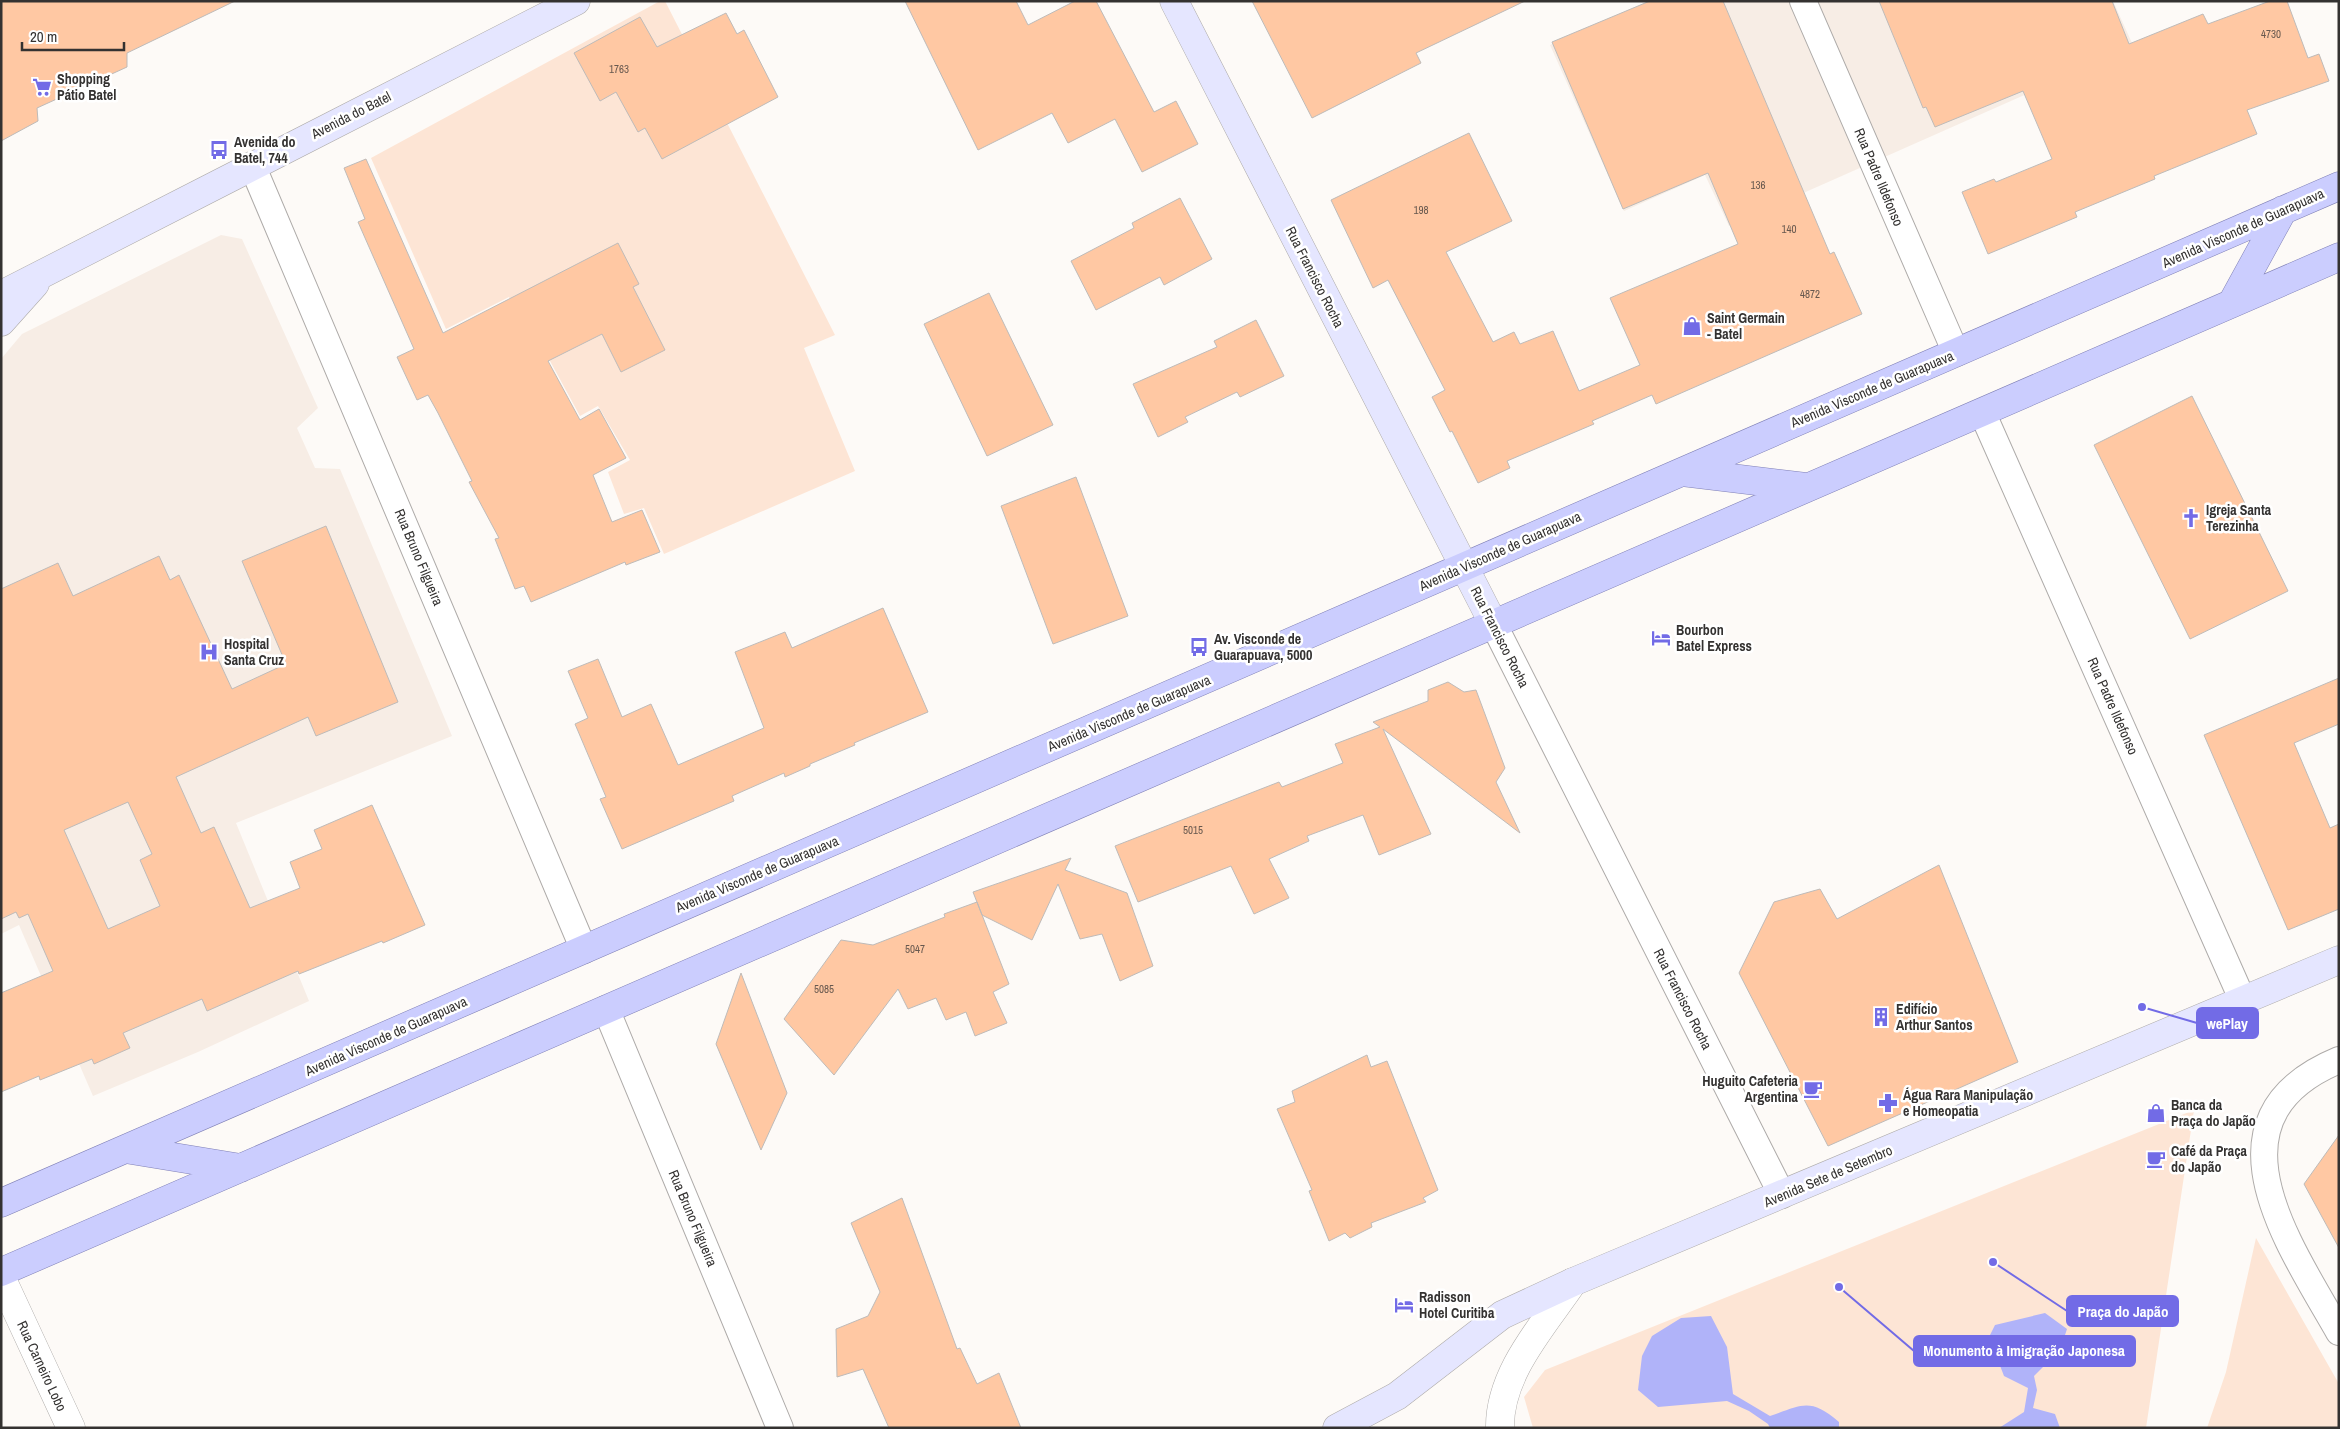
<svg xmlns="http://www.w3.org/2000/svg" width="2340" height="1429" viewBox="0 0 2340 1429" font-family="'Archivo Narrow',sans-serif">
	<rect width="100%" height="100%" fill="#fdfaf7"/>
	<path fill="#f7ede5" d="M 1648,1 L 2113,1 L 2132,43 L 2083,69 L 1729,226 L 1705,175 L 1624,211 L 1550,45 Z
		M 221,235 L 242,239 L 318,408 L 297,428 L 315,468 L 340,469 L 452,736 L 236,823 L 309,1001 L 198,1052 L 93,1096 L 19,925 L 1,934 L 1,359 L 22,334 Z"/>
	<path fill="#fde5d5" d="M 660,1 L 665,1 L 835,335 L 804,348 L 855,471 L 664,554 L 644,508 L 624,514 L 608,472 L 630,460 L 598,406 L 580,416 L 550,361 L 542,362 L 509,297 L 446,329 L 371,158 Z
		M 2194,1110 L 2146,1428 L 1533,1428 L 1524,1397 L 1545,1370 Z
		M 2256,1238 L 2339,1384 L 2339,1428 L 2207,1428 L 2226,1372 Z"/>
	<path fill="#b0b3f9" d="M 2045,1313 L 2067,1329 L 2060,1350 L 2034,1376 L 2037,1390 L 2033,1408 L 2055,1414 L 2060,1428 L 1999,1428 L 2024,1412 L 2028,1388 L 2004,1376 L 1989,1337 L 1995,1325 Z
		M 1711,1316 L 1727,1347 L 1733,1394 L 1770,1416 C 1802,1405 1810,1397 1839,1422 L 1839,1428 L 1770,1428 L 1768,1424 L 1749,1411 L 1727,1401 L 1658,1407 L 1638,1390 L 1642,1356 L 1652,1336 L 1681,1318 Z"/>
	<path fill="#ffc8a3" stroke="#bebbb9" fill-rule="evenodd" d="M 1,1 L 235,1 L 127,53 L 127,67 L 37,108 L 38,121 L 1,141 Z
		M 905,1 L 1016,1 L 1028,25 L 1075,1 L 1096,1 L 1154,112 L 1176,101 L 1198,144 L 1142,172 L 1115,119 L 1068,143 L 1052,113 L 978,150 Z
		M 1252,1 L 1525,1 L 1416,53 L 1421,63 L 1312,118 Z
		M 1650,1 L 1723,1 L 1830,254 L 1834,252 L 1862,314 L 1656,404 L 1652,395 L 1592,421 L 1594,424 L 1507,461 L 1510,468 L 1478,483 L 1452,431 L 1450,432 L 1432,397 L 1445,390 L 1388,280 L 1373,288 L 1331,200 L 1469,133 L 1512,221 L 1446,252 L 1493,342 L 1514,332 L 1520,344 L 1553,331 L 1579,391 L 1640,365 L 1610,298 L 1738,244 L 1708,173 L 1623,209 L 1552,42 Z
		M 1879,1 L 2112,1 L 2129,44 L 2203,14 L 2208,24 L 2270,1 L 2287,1 L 2308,58 L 2319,54 L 2329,81 L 2247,110 L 2257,134 L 2154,176 L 2155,179 L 2075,212 L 2077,217 L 1988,254 L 1962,192 L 1994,179 L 1996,182 L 2052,159 L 2023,91 L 1935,127 L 1926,107 L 1923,108 Z
		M 726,13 L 737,34 L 744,30 L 778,97 L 662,159 L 645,128 L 638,132 L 616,92 L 600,101 L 574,53 L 640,17 L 657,47 Z
		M 366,159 L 443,333 L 618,243 L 639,284 L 633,287 L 665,350 L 621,372 L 602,334 L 548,361 L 580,420 L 599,409 L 626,458 L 593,475 L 612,522 L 642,510 L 660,552 L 626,565 L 625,562 L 531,602 L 524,586 L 515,589 L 495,539 L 499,538 L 469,482 L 472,481 L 438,413 L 428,395 L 417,400 L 397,357 L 414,349 L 358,222 L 365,219 L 344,168 Z
		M 1180,198 L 1212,259 L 1164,285 L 1160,277 L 1096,310 L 1071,261 L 1134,228 L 1132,223 Z
		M 989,293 L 1053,425 L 987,456 L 924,324 Z
		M 1256,320 L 1284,376 L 1240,397 L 1237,392 L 1185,417 L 1188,422 L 1158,437 L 1133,384 L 1217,347 L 1214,341 Z
		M 2192,396 L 2288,591 L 2190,639 L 2094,445 Z
		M 1076,477 L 1128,616 L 1053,644 L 1001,506 Z
		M 326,526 L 398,702 L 316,736 L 308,717 L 176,777 L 201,833 L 214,827 L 250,908 L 300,888 L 290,862 L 322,849 L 314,830 L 372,805 L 425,925 L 383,943 L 382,941 L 299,974 L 298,971 L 207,1011 L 202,999 L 123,1033 L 130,1048 L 94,1064 L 92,1059 L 40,1080 L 39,1076 L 1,1092 L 1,993 L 53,971 L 28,914 L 19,918 L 16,912 L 1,919 L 1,589 L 58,563 L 73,596 L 159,556 L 170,580 L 179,575 L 232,689 L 286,664 L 242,561 ZM 128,802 L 152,854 L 140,860 L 160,906 L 108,929 L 64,830 Z
		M 883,608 L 928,712 L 854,743 L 855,745 L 810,764 L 810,766 L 785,777 L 784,773 L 732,796 L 734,801 L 622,849 L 600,799 L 606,797 L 575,724 L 588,718 L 568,671 L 598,659 L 622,717 L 651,704 L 678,765 L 764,728 L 735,652 L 785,632 L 792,648 Z
		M 2339,678 L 2339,724 L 2294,743 L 2330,828 L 2339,824 L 2339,909 L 2288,930 L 2204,735 Z
		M 1448,682 L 1464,692 L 1476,690 L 1505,768 L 1496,782 L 1520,833 L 1383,729 L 1431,834 L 1379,855 L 1363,815 L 1307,836 L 1309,841 L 1269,859 L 1289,898 L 1254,914 L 1231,866 L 1138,902 L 1115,846 L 1279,782 L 1282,787 L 1343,763 L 1335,744 L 1380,727 L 1373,722 L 1428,701 L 1428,690 Z
		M 1071,858 L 1065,870 L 1127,893 L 1153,966 L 1120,981 L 1102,934 L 1080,939 L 1058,884 L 1032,940 L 982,915 L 973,892 Z
		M 1939,865 L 2018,1062 L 1828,1146 L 1739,973 L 1774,902 L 1820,889 L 1837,919 Z
		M 977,902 L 1009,984 L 993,992 L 1007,1023 L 975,1036 L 966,1012 L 946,1020 L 936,998 L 908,1009 L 898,989 L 834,1075 L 784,1019 L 841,940 L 873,945 L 945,917 L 944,914 Z
		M 741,973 L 787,1093 L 761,1150 L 716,1044 Z
		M 1367,1055 L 1371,1067 L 1387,1061 L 1438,1190 L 1423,1198 L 1426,1202 L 1371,1223 L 1372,1227 L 1350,1238 L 1345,1233 L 1329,1241 L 1309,1191 L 1312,1190 L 1277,1109 L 1295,1102 L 1292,1091 Z
		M 2339,1135 L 2339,1248 L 2304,1184 Z
		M 902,1198 L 957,1349 L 960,1348 L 977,1384 L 999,1373 L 1021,1428 L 889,1428 L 863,1369 L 837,1377 L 836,1329 L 868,1316 L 880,1292 L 851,1223 Z"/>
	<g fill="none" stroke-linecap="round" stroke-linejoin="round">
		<g stroke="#aeaba9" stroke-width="28">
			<path id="minor" d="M 1803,1 L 1956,353
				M 252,165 L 584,950
				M 1982,412 L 2243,1001
				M 1494,625 L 1782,1195
				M 606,1009 L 780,1428
				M 2339,1060 C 2199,1118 2289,1244 2339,1332"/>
		</g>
		<g stroke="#aeaba9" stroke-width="29">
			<path id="tertiary" d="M 1,1277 L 71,1428
				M 1500,1428 C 1499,1373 1544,1325 1573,1282"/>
		</g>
		<g stroke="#aeaba9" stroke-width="29">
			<path id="secondary" d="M 1174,1 L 1494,625
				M 1,295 L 576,1
				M 1,322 L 35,284
				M 1337,1428 L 1397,1396 L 1502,1315 L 1573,1282 L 2339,960"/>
		</g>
		<g stroke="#8081b6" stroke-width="29">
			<path id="primary" d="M 2232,303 L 2283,210
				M 1682,472 L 1806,487
				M 125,1149 L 241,1168
				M 1,1203 L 2339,186
				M 1,1272 L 2339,257"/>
		</g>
		<use href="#minor" stroke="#fff" stroke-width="26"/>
		<use href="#tertiary" stroke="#fff" stroke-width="28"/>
		<use href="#secondary" stroke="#e5e6ff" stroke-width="28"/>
		<use href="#primary" stroke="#cbcdfe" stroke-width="28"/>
	</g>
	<defs>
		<g id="supermarket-bare" transform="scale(1.5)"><path d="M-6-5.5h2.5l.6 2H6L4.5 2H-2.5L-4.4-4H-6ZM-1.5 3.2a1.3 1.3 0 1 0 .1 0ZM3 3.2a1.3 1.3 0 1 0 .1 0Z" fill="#726be6" stroke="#fff" stroke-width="2.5" paint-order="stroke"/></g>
		<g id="bus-bare" transform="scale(1.5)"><path d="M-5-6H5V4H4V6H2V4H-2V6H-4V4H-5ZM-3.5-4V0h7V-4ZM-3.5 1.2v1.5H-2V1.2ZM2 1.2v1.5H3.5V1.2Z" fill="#726be6" stroke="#fff" stroke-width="2.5" paint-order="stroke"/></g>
		<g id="shop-bare" transform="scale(1.5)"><path d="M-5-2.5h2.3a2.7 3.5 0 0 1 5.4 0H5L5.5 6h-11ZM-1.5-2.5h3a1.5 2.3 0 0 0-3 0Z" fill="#726be6" stroke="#fff" stroke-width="2.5" paint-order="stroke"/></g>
		<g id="church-bare" transform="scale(1.5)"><path d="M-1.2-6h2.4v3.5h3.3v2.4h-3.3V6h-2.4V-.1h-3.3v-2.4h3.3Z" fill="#726be6" stroke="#fff" stroke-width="2.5" paint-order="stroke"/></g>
		<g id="hotel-bare" transform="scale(1.5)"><path d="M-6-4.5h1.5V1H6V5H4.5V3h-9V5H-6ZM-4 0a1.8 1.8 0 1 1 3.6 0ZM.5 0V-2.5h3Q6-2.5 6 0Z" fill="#726be6" stroke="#fff" stroke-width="2.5" paint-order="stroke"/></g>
		<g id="hospital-bare" transform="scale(1.5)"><path d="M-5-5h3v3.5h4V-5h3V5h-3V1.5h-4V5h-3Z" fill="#726be6" stroke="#fff" stroke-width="2.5" paint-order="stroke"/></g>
		<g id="building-bare" transform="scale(1.5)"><path d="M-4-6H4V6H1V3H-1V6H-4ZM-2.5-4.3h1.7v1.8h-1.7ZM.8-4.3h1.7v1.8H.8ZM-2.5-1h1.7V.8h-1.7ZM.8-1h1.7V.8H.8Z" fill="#726be6" stroke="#fff" stroke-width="2.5" paint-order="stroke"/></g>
		<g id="cafe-bare" transform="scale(1.5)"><path d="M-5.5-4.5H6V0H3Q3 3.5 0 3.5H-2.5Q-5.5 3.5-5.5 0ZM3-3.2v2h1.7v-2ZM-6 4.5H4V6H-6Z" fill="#726be6" stroke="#fff" stroke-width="2.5" paint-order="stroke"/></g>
		<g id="pharmacy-bare" transform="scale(1.5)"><path d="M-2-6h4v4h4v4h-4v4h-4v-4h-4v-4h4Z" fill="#726be6" stroke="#fff" stroke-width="2.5" paint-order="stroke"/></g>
	</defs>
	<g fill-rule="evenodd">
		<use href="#supermarket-bare" x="42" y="87"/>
		<use href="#bus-bare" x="219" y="150"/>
		<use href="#shop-bare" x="1692" y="326"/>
		<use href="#church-bare" x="2191" y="518"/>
		<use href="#hotel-bare" x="1661" y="638"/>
		<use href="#bus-bare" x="1199" y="647"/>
		<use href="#hospital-bare" x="209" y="652"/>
		<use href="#building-bare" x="1881" y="1017"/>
		<use href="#cafe-bare" x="1813" y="1089"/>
		<use href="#pharmacy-bare" x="1888" y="1103"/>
		<use href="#shop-bare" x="2156" y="1113"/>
		<use href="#cafe-bare" x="2156" y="1159"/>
		<use href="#hotel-bare" x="1404" y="1305"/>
	</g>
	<g text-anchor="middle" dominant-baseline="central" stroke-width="5" stroke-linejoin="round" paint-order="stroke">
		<g font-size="11" fill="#67584e">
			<text x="2271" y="34">4730</text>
			<text x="619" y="69">1763</text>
			<text x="1758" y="185">136</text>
			<text x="1421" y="210">198</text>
			<text x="1789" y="229">140</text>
			<text x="1810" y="294">4872</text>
			<text x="1193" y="830">5015</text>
			<text x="915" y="949">5047</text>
			<text x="824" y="989">5085</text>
		</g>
		<g font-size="14" font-weight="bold" fill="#343231" stroke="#fff" text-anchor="start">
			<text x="57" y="79">Shopping<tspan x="57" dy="16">Pátio Batel</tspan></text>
			<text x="234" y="142">Avenida do<tspan x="234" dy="16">Batel, 744</tspan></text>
			<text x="1707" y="318">Saint Germain<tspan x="1707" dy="16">- Batel</tspan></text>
			<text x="2206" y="510">Igreja Santa<tspan x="2206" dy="16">Terezinha</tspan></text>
			<text x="1676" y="630">Bourbon<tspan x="1676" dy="16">Batel Express</tspan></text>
			<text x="1214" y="639">Av. Visconde de<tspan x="1214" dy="16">Guarapuava, 5000</tspan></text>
			<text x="224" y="644">Hospital<tspan x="224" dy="16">Santa Cruz</tspan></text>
			<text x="1896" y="1009">Edifício<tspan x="1896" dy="16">Arthur Santos</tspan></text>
			<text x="1798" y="1081" text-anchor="end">Huguito Cafeteria<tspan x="1798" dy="16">Argentina</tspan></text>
			<text x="1903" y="1095">Água Rara Manipulação<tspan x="1903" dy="16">e Homeopatia</tspan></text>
			<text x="2171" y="1105">Banca da<tspan x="2171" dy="16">Praça do Japão</tspan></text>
			<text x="2171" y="1151">Café da Praça<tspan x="2171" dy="16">do Japão</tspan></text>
			<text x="1419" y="1297">Radisson<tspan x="1419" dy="16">Hotel Curitiba</tspan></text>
		</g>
		<g font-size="14" fill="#343231" stroke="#fff">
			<text transform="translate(351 115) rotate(-27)">Avenida do Batel</text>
			<text transform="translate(1879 177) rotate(67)">Rua Padre Ildefonso</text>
			<text transform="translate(2243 228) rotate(-24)">Avenida Visconde de Guarapuava</text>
			<text transform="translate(1315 277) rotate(63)">Rua Francisco Rocha</text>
			<text transform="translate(1872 389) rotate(-23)">Avenida Visconde de Guarapuava</text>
			<text transform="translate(1500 551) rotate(-24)">Avenida Visconde de Guarapuava</text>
			<text transform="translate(419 557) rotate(67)">Rua Bruno Filgueira</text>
			<text transform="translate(1500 637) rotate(63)">Rua Francisco Rocha</text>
			<text transform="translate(2113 706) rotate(66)">Rua Padre Ildefonso</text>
			<text transform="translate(1129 713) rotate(-23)">Avenida Visconde de Guarapuava</text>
			<text transform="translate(757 874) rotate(-23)">Avenida Visconde de Guarapuava</text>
			<text transform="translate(1683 999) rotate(63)">Rua Francisco Rocha</text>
			<text transform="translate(386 1036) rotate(-24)">Avenida Visconde de Guarapuava</text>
			<text transform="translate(1828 1176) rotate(-23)">Avenida Sete de Setembro</text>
			<text transform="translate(693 1218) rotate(67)">Rua Bruno Filgueira</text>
			<text transform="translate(42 1366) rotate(65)">Rua Carneiro Lobo</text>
		</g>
	</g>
	<path fill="none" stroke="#726be6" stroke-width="2" d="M2142 1007L2197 1023M1993 1262L2067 1311M1839 1287L1914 1351"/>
	<g fill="#726be6" stroke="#fff" stroke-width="2">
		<circle cx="2142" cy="1007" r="5"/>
		<circle cx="1993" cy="1262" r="5"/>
		<circle cx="1839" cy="1287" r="5"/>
	</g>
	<g fill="#726be6" stroke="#726be6" stroke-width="2">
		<rect x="2197" y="1008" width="61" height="30" rx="5"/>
		<rect x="2067" y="1296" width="111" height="30" rx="5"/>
		<rect x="1914" y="1336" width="221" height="30" rx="5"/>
	</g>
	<g font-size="15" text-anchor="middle" font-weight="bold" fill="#fff">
		<text x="2227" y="1029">wePlay</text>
		<text x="2123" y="1317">Praça do Japão</text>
		<text x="2024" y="1356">Monumento à Imigração Japonesa</text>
	</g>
	<rect width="2340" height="1429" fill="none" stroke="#343231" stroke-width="5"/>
	<path d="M22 42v8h102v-8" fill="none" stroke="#343231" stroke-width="2.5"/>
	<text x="30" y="42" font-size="15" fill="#343231" stroke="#ffffff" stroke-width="4" paint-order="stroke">20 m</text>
</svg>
